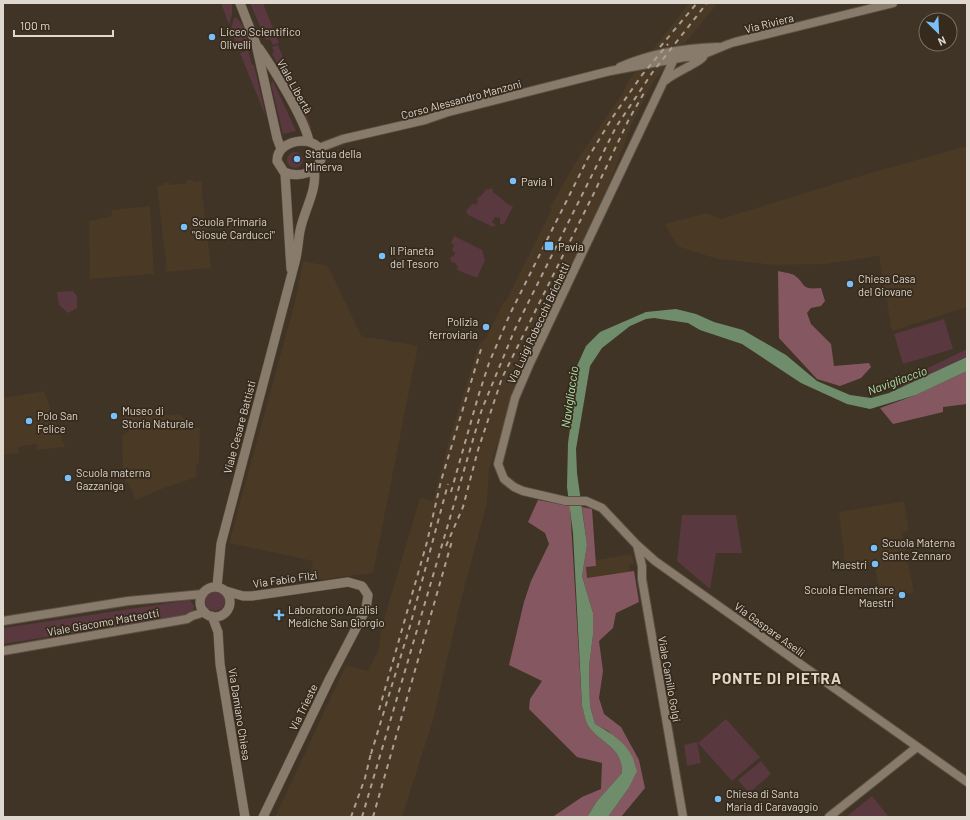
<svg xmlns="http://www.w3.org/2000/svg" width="970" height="820" viewBox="0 0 970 820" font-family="Barlow,sans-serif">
	<rect width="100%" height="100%" fill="#403426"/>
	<path fill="#493925" d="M 689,3 L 718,3 L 654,81 L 633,121 L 608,187 L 522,366 L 489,470 L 487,503 L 461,600 L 433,720 L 402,817 L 275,817 L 346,665 L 368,671 L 379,649 L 381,629 L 420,498 L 433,501 L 450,437 L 479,344 L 486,338 L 503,303 L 506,301 L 552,209 L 550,208 L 574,165 L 622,94 L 629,80 Z
		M 967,146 L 967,307 L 892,331 L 879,256 L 825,264 L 775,265 L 717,259 L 677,246 L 665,224 L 707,213 L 721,219 L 870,173 Z
		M 187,180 L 193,180 L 193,182 L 203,181 L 202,192 L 211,268 L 165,272 L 166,262 L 157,186 L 164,185 L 164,183 L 169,182 L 170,185 L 187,183 Z
		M 150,206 L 154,274 L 90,279 L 89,221 L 112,216 L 111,210 Z
		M 303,261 L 328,266 L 362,337 L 375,338 L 418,346 L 373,573 L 309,581 L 313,561 L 229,543 L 296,298 Z
		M 44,391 L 65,447 L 37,450 L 36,444 L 18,447 L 19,453 L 3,455 L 3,398 Z
		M 121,407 L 165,408 L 165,415 L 180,415 L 188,422 L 189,429 L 200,427 L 199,464 L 196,465 L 197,477 L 164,488 L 136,500 L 128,483 L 125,484 L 126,477 L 125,471 L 123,471 L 122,435 L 128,432 L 131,425 L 129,421 L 122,418 Z
		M 904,501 L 909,531 L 902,532 L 914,593 L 881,599 L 874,563 L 854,567 L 845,564 L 839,512 Z
		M 632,554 L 634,564 L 629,565 L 630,572 L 587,579 L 586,567 L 596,566 L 596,560 Z"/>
	<path fill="#59383f" d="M 221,3 L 232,3 L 232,14 L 229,25 Z
		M 250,3 L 263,3 L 279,43 L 273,45 L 270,39 L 266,40 Z
		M 234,18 L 237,18 L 244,27 L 249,46 L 239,51 L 231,29 Z
		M 278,45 L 311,127 L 311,128 L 309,128 L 297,99 L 272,54 L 274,52 L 272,47 Z
		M 248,50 L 252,65 L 254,65 L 266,117 L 240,53 Z
		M 273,81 L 296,131 L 283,134 L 271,84 Z
		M287 160a8 8 0 1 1 16 0a8 8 0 1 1-16 0Z
		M 491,188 L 493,190 L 492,191 L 510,206 L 511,205 L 513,206 L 504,224 L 500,224 L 500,218 L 495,217 L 492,222 L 496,225 L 493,227 L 468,215 L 466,211 L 473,203 L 475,205 L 478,202 L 476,199 L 483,194 L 486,189 L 488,190 Z
		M 454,236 L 482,250 L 485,260 L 477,278 L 457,270 L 458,267 L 455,263 L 451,262 L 450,257 L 454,256 L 455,252 L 452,251 L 454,244 L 451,243 Z
		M 73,291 L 77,296 L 77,308 L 68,313 L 59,305 L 57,292 Z
		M 944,319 L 953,349 L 903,364 L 894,334 Z
		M 967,349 L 967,357 L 965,359 L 904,386 L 903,380 Z
		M 682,515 L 736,515 L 742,553 L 716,553 L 710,589 L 677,561 Z
		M205 601a10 10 0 1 1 20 0a10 10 0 1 1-20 0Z
		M 190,600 L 194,606 L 192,614 L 3,644 L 3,628 Z
		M 726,719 L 760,757 L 732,781 L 698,743 Z
		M 697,742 L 701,763 L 687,766 L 684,745 Z
		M 761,761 L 771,774 L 749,793 L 738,780 Z
		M 872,796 L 889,817 L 845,817 L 846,817 Z"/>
	<path fill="#855861" d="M 778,271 C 782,272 790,273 794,275 C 807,284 799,290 821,288 L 825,301 L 821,306 L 811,308 L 807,313 L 811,324 L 831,344 L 834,366 L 869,363 L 871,367 L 861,378 L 840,386 L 817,379 L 779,338 Z
		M 967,371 L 967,404 L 943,407 L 943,412 L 893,424 L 880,408 L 916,395 Z
		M 538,500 L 570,506 L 582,706 C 584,712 585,722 589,727 C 602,745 622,746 622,773 L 597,801 L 587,817 L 554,816 L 582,797 L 601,789 L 602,763 L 577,757 L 529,709 L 530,699 L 542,681 L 509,665 L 524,602 L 531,581 L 549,544 L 545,533 L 528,522 Z
		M 582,507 L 592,509 L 596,566 L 586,567 L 587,578 L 634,571 L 639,602 L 616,613 L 613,628 L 599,641 L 603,671 L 599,698 L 604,714 L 621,727 L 639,760 L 645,788 L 621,817 L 608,817 L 628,789 L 632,756 L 608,731 L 595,724 L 590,706 L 589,667 L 593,635 L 593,613 L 582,576 L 587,545 Z"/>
	<path fill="#6f8d6b" d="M 676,309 L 696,314 L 714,322 L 743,330 L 786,355 L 817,381 L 850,395 L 871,398 L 889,393 L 967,357 L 967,371 L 916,395 L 870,409 L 847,404 L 801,383 L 742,344 L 700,330 L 688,323 L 654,318 L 646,319 L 630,326 L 602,348 L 590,366 L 576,449 L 577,473 L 587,545 L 582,576 L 593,613 L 593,635 L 589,667 L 590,706 L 595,724 C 608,731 625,742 632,756 C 634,760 635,767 637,771 L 628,789 L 608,817 L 587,817 L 597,801 L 622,773 C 622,746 602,745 589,727 C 585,722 584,712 582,706 L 573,533 L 567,487 L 568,443 L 572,414 L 569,405 L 569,394 L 576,368 L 586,346 L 600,332 L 646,312 Z"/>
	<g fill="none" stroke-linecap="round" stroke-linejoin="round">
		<g stroke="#5a5144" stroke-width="10">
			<path id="tertiary" d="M 672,60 L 673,61 L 668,72 L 530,363 L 515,398 L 498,464 L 504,479 L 514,487 L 523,491 L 566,501 L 586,501 L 602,508 L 636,544 L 655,561 L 967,782
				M 620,67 C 649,54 686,48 718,47
				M 666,80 C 675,72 699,63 703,57
				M 319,148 L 343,139 L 425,120 L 448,112 L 610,71 L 685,57 C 703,58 717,47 735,42 L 893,3
				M 637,545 L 642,566 L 642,579 L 683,817
				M 3,621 L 128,601 L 203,594
				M 3,651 L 187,619 L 192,616 L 205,612
				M 829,817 L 917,747"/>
		</g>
		<g stroke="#5a5144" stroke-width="10">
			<path id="secondary" d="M 240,3 L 256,44 L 277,138 L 281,149
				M 259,48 C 273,68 304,118 309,141
				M 301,141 C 311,141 319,144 322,155 C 319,174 298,178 284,172 L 277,161 C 277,148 289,142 301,141 Z
				M 285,173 L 291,269
				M 217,587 L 221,544 L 295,262 C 298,252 298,241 300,231 C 304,210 318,190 314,168
				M200 602a15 15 0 1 1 30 0a15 15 0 1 1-30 0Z
				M 226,591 L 243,596 L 252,596 L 348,582 L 362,586 L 368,595 L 366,609 L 330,678 L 263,817
				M 212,616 L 218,632 L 220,664 L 245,817"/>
		</g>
		<use href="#tertiary" stroke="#887b6b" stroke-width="8"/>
		<use href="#secondary" stroke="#887b6b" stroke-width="9"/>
		<path stroke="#a9a196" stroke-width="2" stroke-dasharray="5 5" stroke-linecap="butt" d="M 660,47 L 697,3
			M 451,492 L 478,397 L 489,363 L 510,314 L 588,158 L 612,118 L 642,75 L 668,44
			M 446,546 L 463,507 L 478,450 L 502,378 L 594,193 L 629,119 L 644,93
			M 379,710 L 427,542 L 441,481 L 482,346
			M 371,754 L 410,626 L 448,484
			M 351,817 L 365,778 L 372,749
			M 362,817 L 482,409 L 515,329 L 616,127 L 652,73 L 707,3
			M 373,817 L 452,541"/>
	</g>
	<g fill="#79bff8" stroke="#352a1c" stroke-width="1.5">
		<circle cx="212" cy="37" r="4"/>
		<circle cx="297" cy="159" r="4"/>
		<circle cx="513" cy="181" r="4"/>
		<circle cx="184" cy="227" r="4"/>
		<rect x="544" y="241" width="10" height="10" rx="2"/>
		<circle cx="382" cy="256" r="4"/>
		<circle cx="850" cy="284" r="4"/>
		<circle cx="486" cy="327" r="4"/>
		<circle cx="114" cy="416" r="4"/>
		<circle cx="29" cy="421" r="4"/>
		<circle cx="68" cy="478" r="4"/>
		<circle cx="874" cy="548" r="4"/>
		<circle cx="875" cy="564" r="4"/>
		<circle cx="902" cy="595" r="4"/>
		<path d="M277 609h4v4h4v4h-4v4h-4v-4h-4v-4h4z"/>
		<circle cx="718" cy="799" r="4"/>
	</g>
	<g text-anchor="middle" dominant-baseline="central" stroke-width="3.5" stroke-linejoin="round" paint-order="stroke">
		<g font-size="11" fill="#dfd8cf" stroke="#352a1c">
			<text transform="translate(769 23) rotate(-14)">Via Riviera</text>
			<text transform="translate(295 86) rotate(61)">Viale Libertà</text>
			<text transform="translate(461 99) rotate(-15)">Corso Alessandro Manzoni</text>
			<text transform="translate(538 323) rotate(-65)">Via Luigi Robecchi Brichetti</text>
			<text transform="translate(239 427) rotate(-75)">Viale Cesare Battisti</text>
			<text transform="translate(285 579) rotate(-8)">Via Fabio Filzi</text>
			<text transform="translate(103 622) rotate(-10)">Viale Giacomo Matteotti</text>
			<text transform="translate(770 629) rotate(36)">Via Gaspare Aselli</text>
			<text transform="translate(670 679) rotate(80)">Viale Camillo Golgi</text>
			<text transform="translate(303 707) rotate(-64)">Via Trieste</text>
			<text transform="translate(240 714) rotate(81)">Via Damiano Chiesa</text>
		</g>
		<g font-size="11" fill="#dfd8cf" stroke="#352a1c" text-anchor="start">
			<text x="220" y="31">Liceo Scientifico<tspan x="220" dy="13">Olivelli</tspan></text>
			<text x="305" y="153">Statua della<tspan x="305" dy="13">Minerva</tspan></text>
			<text x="521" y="181">Pavia 1</text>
			<text x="192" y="221">Scuola Primaria<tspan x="192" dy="13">"Giosuè Carducci"</tspan></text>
			<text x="558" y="246">Pavia</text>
			<text x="390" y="250">Il Pianeta<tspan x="390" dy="13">del Tesoro</tspan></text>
			<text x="858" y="278">Chiesa Casa<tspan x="858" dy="13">del Giovane</tspan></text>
			<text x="478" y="321" text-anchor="end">Polizia<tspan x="478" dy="13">ferroviaria</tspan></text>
			<text x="122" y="410">Museo di<tspan x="122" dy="13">Storia Naturale</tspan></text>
			<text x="37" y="415">Polo San<tspan x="37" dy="13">Felice</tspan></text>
			<text x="76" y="472">Scuola materna<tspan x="76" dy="13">Gazzaniga</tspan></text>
			<text x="882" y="542">Scuola Materna<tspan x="882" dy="13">Sante Zennaro</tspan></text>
			<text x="867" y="564" text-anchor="end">Maestri</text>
			<text x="894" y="589" text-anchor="end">Scuola Elementare<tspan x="894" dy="13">Maestri</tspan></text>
			<text x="288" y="609">Laboratorio Analisi<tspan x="288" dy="13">Mediche San Giorgio</tspan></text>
			<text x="726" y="793">Chiesa di Santa<tspan x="726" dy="13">Maria di Caravaggio</tspan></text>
		</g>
		<g font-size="12" font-style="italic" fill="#afe0a9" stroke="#352a1c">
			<text transform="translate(897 380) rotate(-20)">Navigliaccio</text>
			<text transform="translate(569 397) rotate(-82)">Navigliaccio</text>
		</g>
		<g font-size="15" font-weight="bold" letter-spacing="1" fill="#e4d6c4" stroke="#352a1c">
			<text x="777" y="678">PONTE DI PIETRA</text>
		</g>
	</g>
	<rect width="970" height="820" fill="none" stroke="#dfd8cf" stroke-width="8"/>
	<g transform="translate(938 32) rotate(156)"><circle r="19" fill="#352a1c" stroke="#797064"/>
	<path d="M0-3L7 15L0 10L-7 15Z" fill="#79bff8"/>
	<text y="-6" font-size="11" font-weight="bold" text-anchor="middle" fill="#dfd8cf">N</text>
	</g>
	<path d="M14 30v6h99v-6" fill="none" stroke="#dfd8cf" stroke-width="2"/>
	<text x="20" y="30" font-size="12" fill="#dfd8cf" stroke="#352a1c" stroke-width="3" paint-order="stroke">100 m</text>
</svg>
